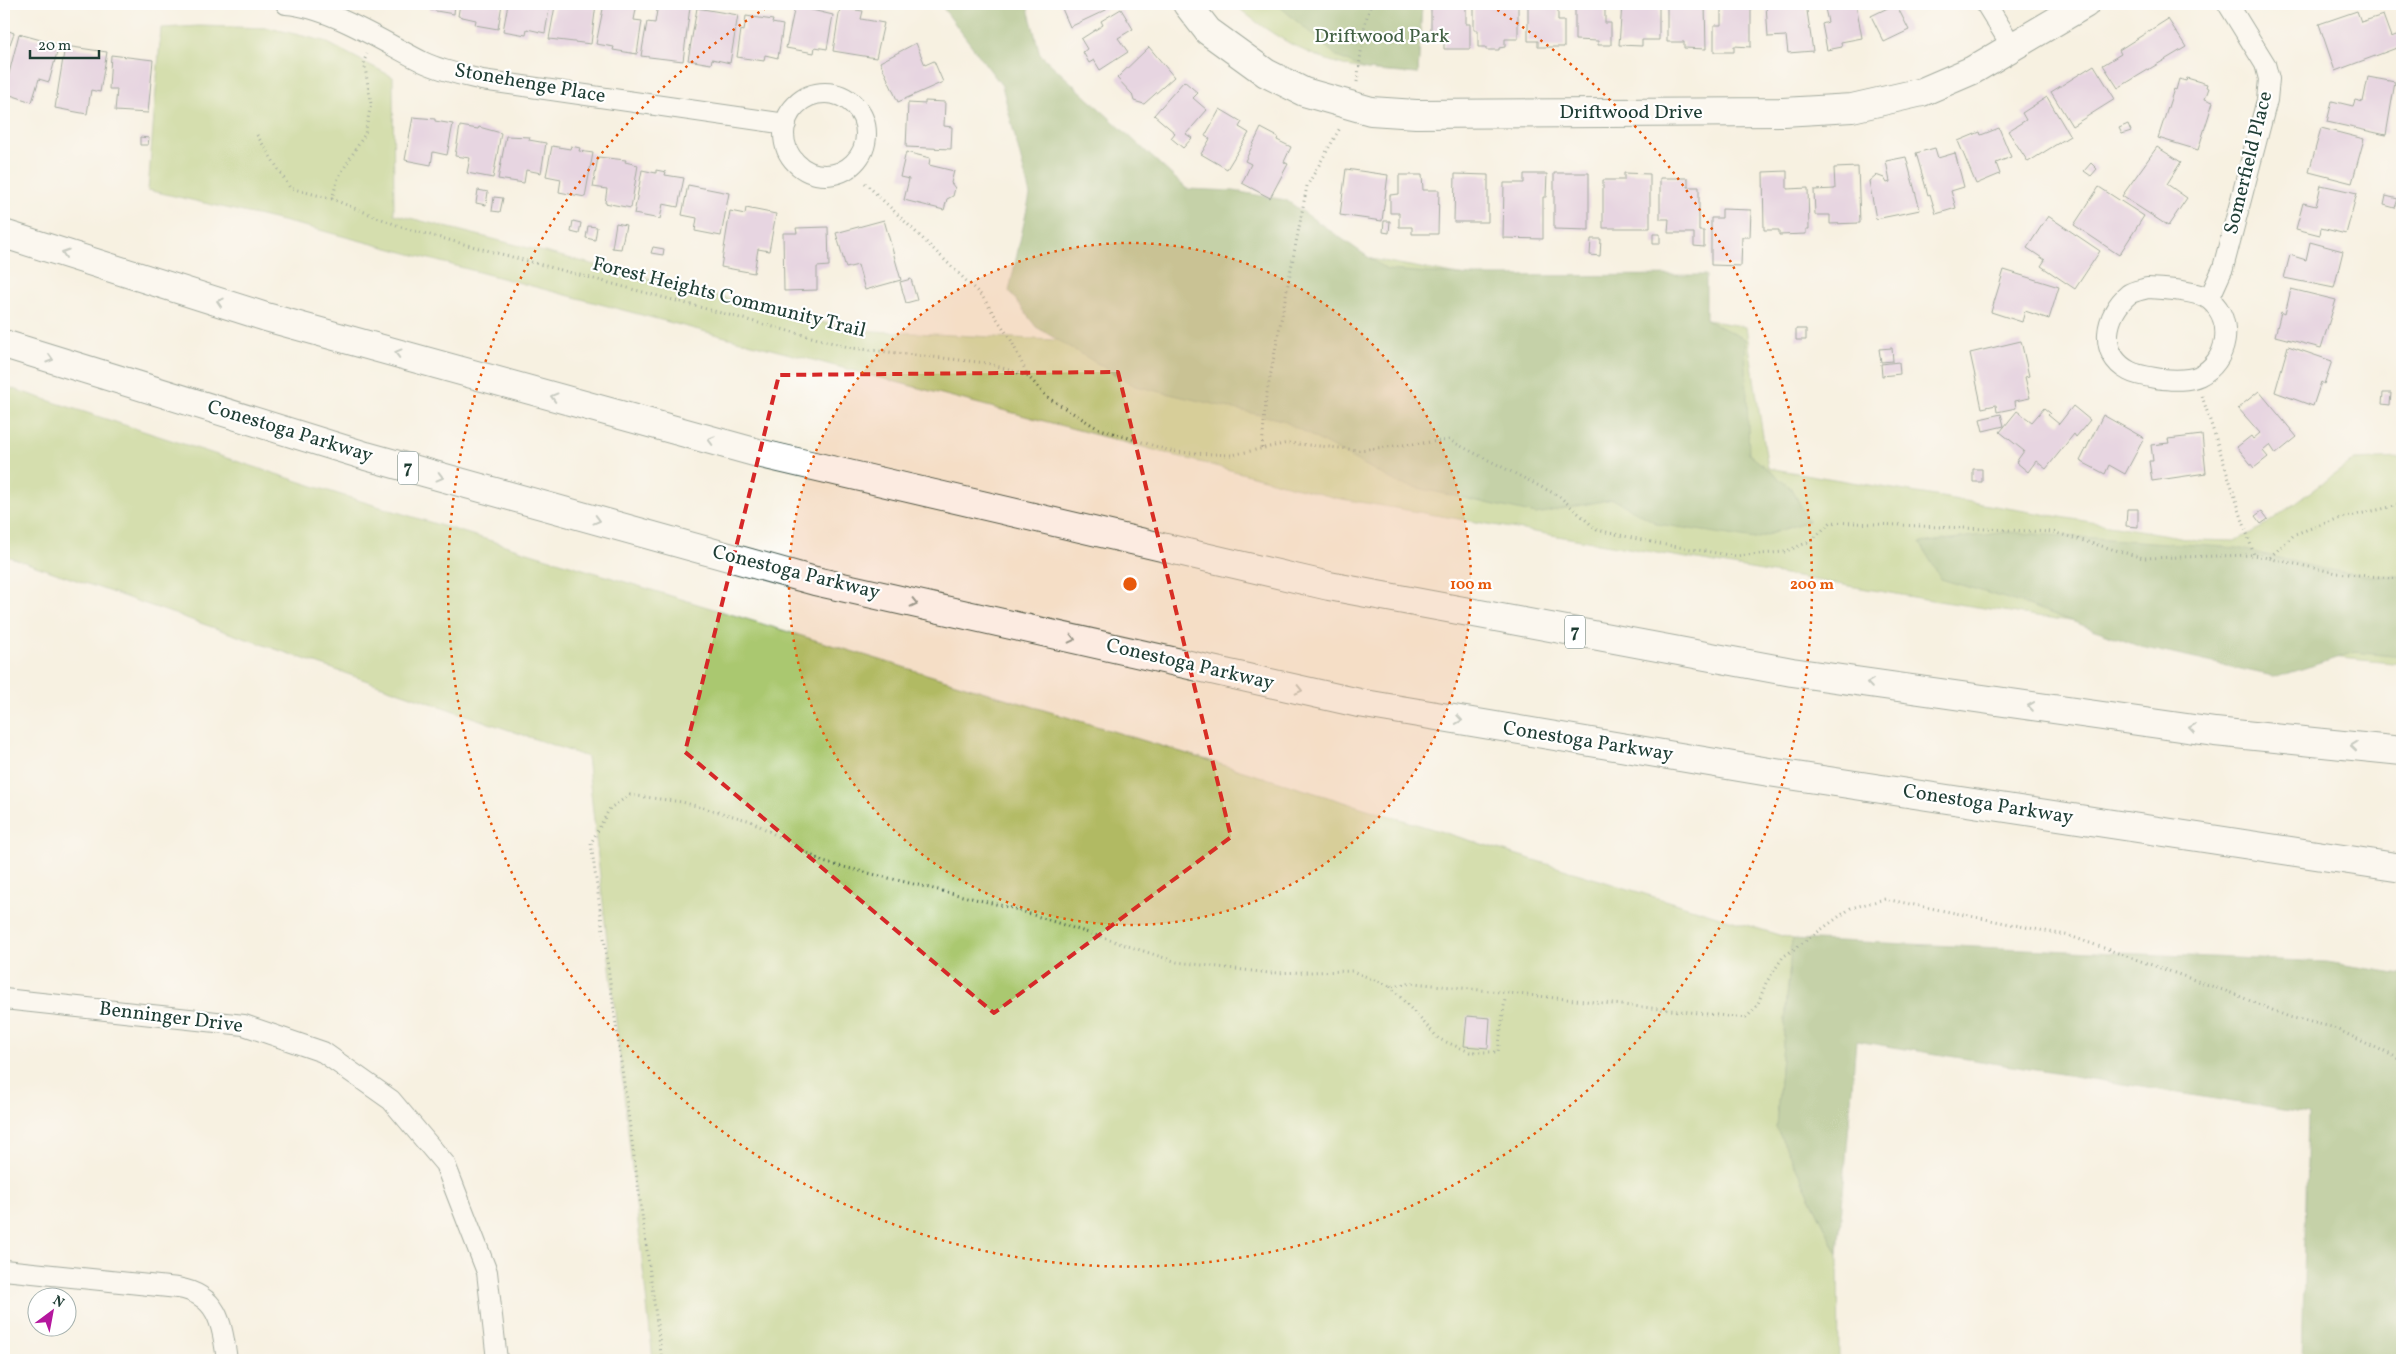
<svg xmlns="http://www.w3.org/2000/svg" width="2406" height="1364" viewBox="0 0 2406 1364" font-family="Vollkorn,serif">
	<rect width="100%" height="100%" fill="#fff"/>
	<filter id="ink" filterUnits="userSpaceOnUse"><feTurbulence type="fractalNoise" baseFrequency=".02" numOctaves="2"/><feDisplacementMap in="SourceGraphic" scale="10" xChannelSelector="R" yChannelSelector="G"/><feConvolveMatrix kernelMatrix="1 2 1 2 8 2 1 2 1" color-interpolation-filters="sRGB"/></filter>
	<filter id="wash" filterUnits="userSpaceOnUse"><feTurbulence type="fractalNoise" baseFrequency=".0096" numOctaves="4" result="noise"/><feDisplacementMap in="SourceGraphic" scale="20" xChannelSelector="R" yChannelSelector="G"/><feGaussianBlur stdDeviation="1.12" result="paint"/><feColorMatrix in="noise" values="0 0 0 0 0 0 0 0 0 0 0 0 0 0 0 0 0 1.4 0 .05"/><feComposite in="paint" operator="in"/></filter>
	<g filter="url(#wash)">
		<rect width="100%" height="100%" fill="#f7f1e1"/>
		<path fill="#aac870" stroke="#648252" d="M 1234,4 L 1422,4 L 1418,74 C 1401,73 1384,72 1368,70 C 1317,63 1272,37 1234,4 Z
			M 199,26 L 270,28 L 324,41 L 393,77 L 394,214 L 853,330 L 1074,341 L 1294,245 L 1746,327 L 1768,468 L 2198,540 L 2235,541 L 2262,527 L 2354,460 L 2402,458 L 2402,664 L 2260,650 L 1925,599 L 1336,498 L 308,227 L 148,190 L 161,28 Z
			M 4,386 L 338,494 L 1792,939 L 1776,1127 L 1838,1254 L 1839,1360 L 653,1360 L 587,757 L 4,555 Z"/>
		<path fill="#87ac62" stroke="#53744b" d="M 940,4 L 1027,4 L 1040,54 L 1187,189 L 1234,191 L 1286,200 L 1387,270 L 1474,276 L 1706,275 L 1706,320 L 1745,339 L 1749,454 L 1793,490 L 1808,521 L 1755,539 L 1658,524 L 1613,499 L 1536,514 L 1400,484 L 1282,420 L 1135,386 L 1036,327 L 1009,291 L 1030,195 L 1002,86 Z
			M 1277,4 L 1422,4 L 1418,74 L 1366,70 L 1338,57 Z
			M 2007,532 L 2238,548 L 2323,569 L 2372,576 L 2402,576 L 2402,657 L 2355,652 L 2277,677 L 2141,647 L 2031,606 L 1941,579 L 1920,543 Z
			M 1792,939 L 2327,962 L 2402,974 L 2402,1360 L 2302,1360 L 2308,1114 L 1856,1041 L 1838,1254 L 1776,1127 Z"/>
		<g id="blocks">
			<path fill="#d3b4df" d="M 431,4 L 455,4 L 454,14 L 430,10 Z
				M 460,4 L 502,4 L 498,29 L 475,25 L 476,20 L 458,16 Z
				M 508,4 L 550,4 L 545,33 L 527,29 L 526,35 L 503,31 Z
				M 563,4 L 596,4 L 591,44 L 549,39 L 555,6 L 563,7 Z
				M 604,4 L 637,4 L 634,20 L 642,21 L 637,54 L 613,50 L 614,47 L 596,44 Z
				M 658,4 L 690,7 L 683,61 L 641,56 L 647,22 L 655,23 Z
				M 1060,4 L 1103,4 L 1106,10 L 1070,27 Z
				M 1431,4 L 1466,4 L 1466,24 L 1470,24 L 1470,49 L 1444,49 L 1444,41 L 1431,40 Z
				M 1474,4 L 1518,4 L 1518,39 L 1505,39 L 1505,47 L 1499,48 L 1499,50 L 1486,50 L 1486,47 L 1478,47 L 1478,30 L 1474,30 Z
				M 1528,4 L 1558,4 L 1558,21 L 1564,21 L 1564,47 L 1538,47 L 1538,41 L 1528,41 Z
				M 1575,4 L 1605,4 L 1605,23 L 1611,23 L 1611,45 L 1598,45 L 1598,41 L 1575,40 Z
				M 1622,4 L 1659,4 L 1659,40 L 1642,40 L 1642,46 L 1619,45 Z
				M 1667,4 L 1705,4 L 1706,49 L 1684,48 L 1684,42 L 1667,42 Z
				M 1721,4 L 1751,4 L 1751,47 L 1734,46 L 1734,52 L 1714,52 L 1714,25 L 1721,25 Z
				M 1766,4 L 1806,4 L 1813,51 L 1788,53 L 1786,36 L 1768,37 Z
				M 1824,4 L 1856,4 L 1862,38 L 1841,42 L 1842,47 L 1827,50 L 1822,24 L 1828,22 Z
				M 1896,4 L 1909,30 L 1884,42 L 1871,16 Z
				M 795,6 L 833,15 L 827,49 L 815,47 L 814,53 L 786,48 Z
				M 697,8 L 738,15 L 730,63 L 712,59 L 711,64 L 688,60 Z
				M 840,8 L 863,11 L 861,19 L 884,23 L 876,58 L 833,51 Z
				M 1121,9 L 1133,29 L 1118,38 L 1128,52 L 1100,70 L 1094,60 L 1089,63 L 1083,52 L 1087,49 L 1081,39 L 1103,25 L 1101,21 Z
				M 2357,11 L 2361,22 L 2383,15 L 2391,37 L 2399,34 L 2402,46 L 2335,71 L 2319,24 Z
				M 746,16 L 773,20 L 772,23 L 783,25 L 778,58 L 765,55 L 764,61 L 737,57 L 741,30 L 744,31 Z
				M 2168,19 L 2186,47 L 2118,88 L 2103,65 L 2121,54 L 2119,50 Z
				M 4,29 L 14,33 L 4,61 Z
				M 19,34 L 59,45 L 49,82 L 39,79 L 32,102 L 4,93 Z
				M 916,43 L 925,65 L 934,61 L 943,82 L 898,102 L 880,62 Z
				M 65,46 L 107,52 L 100,92 L 91,90 L 87,114 L 55,108 Z
				M 1149,47 L 1174,77 L 1144,104 L 1134,101 L 1132,94 L 1117,78 Z
				M 111,55 L 153,60 L 148,113 L 115,111 L 117,89 L 109,89 Z
				M 2094,65 L 2115,99 L 2072,126 L 2051,92 Z
				M 2368,77 L 2395,82 L 2386,135 L 2327,122 L 2332,101 L 2353,106 L 2355,100 L 2363,102 Z
				M 2187,78 L 2207,84 L 2206,87 L 2209,88 L 2205,99 L 2213,102 L 2198,150 L 2158,138 L 2174,89 L 2176,90 L 2179,79 L 2186,81 Z
				M 1184,81 L 1198,93 L 1193,98 L 1207,110 L 1186,134 L 1192,138 L 1183,148 L 1171,138 L 1175,133 L 1154,115 Z
				M 2047,97 L 2070,136 L 2028,162 L 2008,131 L 2026,120 L 2022,113 Z
				M 925,101 L 945,102 L 944,126 L 952,127 L 951,149 L 906,147 L 908,103 L 925,104 Z
				M 1220,109 L 1242,122 L 1239,127 L 1249,133 L 1227,169 L 1201,154 L 1210,139 L 1205,136 Z
				M 413,117 L 435,119 L 435,121 L 453,124 L 447,155 L 433,152 L 431,165 L 405,160 Z
				M 2128,124 L 2131,131 L 2122,134 L 2119,128 Z
				M 460,126 L 478,129 L 479,127 L 501,133 L 493,178 L 467,173 L 470,158 L 455,156 Z
				M 1261,128 L 1278,137 L 1277,140 L 1291,147 L 1284,162 L 1288,164 L 1270,198 L 1242,183 L 1251,164 L 1245,161 Z
				M 1999,128 L 2011,157 L 1996,163 L 2000,174 L 1976,184 L 1958,141 L 1980,132 L 1981,135 Z
				M 2321,128 L 2364,139 L 2352,183 L 2309,172 Z
				M 506,136 L 530,137 L 529,140 L 546,143 L 541,173 L 526,170 L 524,183 L 498,179 Z
				M 140,137 L 149,138 L 148,145 L 140,145 Z
				M 552,146 L 570,149 L 571,146 L 580,148 L 579,151 L 593,153 L 585,197 L 559,192 L 561,179 L 546,176 Z
				M 2157,147 L 2181,162 L 2167,184 L 2187,198 L 2168,226 L 2122,196 Z
				M 1935,148 L 1938,158 L 1955,153 L 1964,187 L 1951,191 L 1956,208 L 1936,214 L 1930,194 L 1928,195 L 1916,153 Z
				M 906,152 L 930,158 L 929,165 L 954,171 L 951,183 L 955,188 L 953,196 L 947,199 L 944,210 L 904,200 L 909,179 L 900,177 Z
				M 598,157 L 626,160 L 625,162 L 638,165 L 631,208 L 605,203 L 607,189 L 593,187 Z
				M 1906,157 L 1920,210 L 1876,219 L 1869,181 L 1876,175 L 1884,178 L 1887,183 L 1890,182 L 1886,161 Z
				M 2091,163 L 2097,169 L 2091,176 L 2084,171 Z
				M 1858,167 L 1860,223 L 1830,224 L 1830,215 L 1815,215 L 1814,190 L 1835,189 L 1834,168 Z
				M 1346,169 L 1388,175 L 1382,221 L 1340,215 Z
				M 642,170 L 656,173 L 656,170 L 666,172 L 665,175 L 684,178 L 678,207 L 663,204 L 660,219 L 634,214 Z
				M 1787,171 L 1787,189 L 1808,188 L 1809,229 L 1806,229 L 1806,234 L 1779,235 L 1779,230 L 1764,230 L 1763,172 Z
				M 1554,173 L 1589,173 L 1589,230 L 1554,229 Z
				M 1624,173 L 1650,174 L 1650,228 L 1603,228 L 1603,180 L 1624,180 Z
				M 1455,174 L 1488,175 L 1488,222 L 1454,222 Z
				M 1524,174 L 1547,174 L 1546,197 L 1543,197 L 1543,239 L 1503,238 L 1504,183 L 1524,183 Z
				M 1399,175 L 1422,175 L 1423,190 L 1439,190 L 1438,234 L 1412,234 L 1412,227 L 1399,227 L 1399,213 L 1390,213 L 1390,195 L 1399,194 Z
				M 1660,178 L 1688,178 L 1688,187 L 1699,187 L 1699,231 L 1704,231 L 1704,247 L 1694,246 L 1694,233 L 1668,233 L 1669,219 L 1660,219 Z
				M 688,185 L 729,193 L 721,236 L 695,231 L 697,218 L 682,215 Z
				M 2321,185 L 2357,193 L 2346,234 L 2321,228 L 2320,235 L 2296,229 L 2303,203 L 2316,206 Z
				M 2099,187 L 2144,216 L 2119,255 L 2074,225 Z
				M 478,190 L 488,192 L 486,205 L 476,203 Z
				M 2386,196 L 2398,199 L 2395,208 L 2384,205 Z
				M 494,197 L 503,198 L 500,212 L 492,211 Z
				M 746,208 L 776,214 L 769,251 L 758,249 L 754,273 L 721,267 L 730,211 L 745,214 Z
				M 1722,209 L 1751,210 L 1750,237 L 1742,237 L 1741,266 L 1711,265 L 1711,218 L 1722,218 Z
				M 2048,216 L 2100,251 L 2075,289 L 2041,266 L 2045,260 L 2027,248 Z
				M 884,220 L 901,280 L 865,290 L 858,265 L 846,268 L 836,233 Z
				M 573,221 L 581,223 L 579,234 L 571,232 Z
				M 1384,221 L 1390,221 L 1389,233 L 1383,232 Z
				M 616,223 L 626,225 L 621,249 L 612,248 Z
				M 588,226 L 597,227 L 595,240 L 586,238 Z
				M 828,227 L 829,266 L 817,267 L 817,290 L 784,291 L 783,233 L 797,233 L 796,228 Z
				M 1653,234 L 1660,234 L 1660,244 L 1653,244 Z
				M 1591,239 L 1601,239 L 1600,256 L 1590,255 Z
				M 2310,242 L 2343,251 L 2334,288 L 2284,278 L 2290,255 L 2306,260 Z
				M 653,247 L 664,249 L 663,255 L 651,253 Z
				M 2004,270 L 2059,287 L 2049,319 L 2025,311 L 2022,322 L 1991,312 Z
				M 911,279 L 917,300 L 906,303 L 900,282 Z
				M 2291,289 L 2336,300 L 2321,348 L 2275,336 L 2281,312 L 2285,314 Z
				M 1796,329 L 1806,329 L 1806,340 L 1796,340 Z
				M 2021,341 L 2029,376 L 2025,377 L 2030,398 L 2015,401 L 2016,408 L 1997,412 L 1996,405 L 1982,408 L 1970,353 Z
				M 2288,346 L 2332,361 L 2324,384 L 2321,382 L 2313,406 L 2275,392 Z
				M 1892,348 L 1893,361 L 1881,362 L 1879,349 Z
				M 1899,362 L 1900,374 L 1882,376 L 1881,364 Z
				M 2259,391 L 2297,437 L 2276,454 L 2270,445 L 2263,451 L 2268,457 L 2254,468 L 2237,447 L 2251,436 L 2253,439 L 2260,433 L 2238,408 Z
				M 2383,393 L 2391,393 L 2390,405 L 2382,404 Z
				M 2073,406 L 2090,420 L 2076,437 L 2074,434 L 2046,469 L 2036,461 L 2028,472 L 2016,462 L 2024,451 L 2000,432 L 2017,411 L 2032,422 L 2044,408 L 2050,413 L 2048,415 L 2059,424 Z
				M 2001,414 L 2004,426 L 1983,431 L 1980,419 Z
				M 2103,415 L 2144,438 L 2125,474 L 2109,465 L 2105,474 L 2080,461 Z
				M 2202,435 L 2206,473 L 2152,481 L 2149,461 L 2153,461 L 2151,445 L 2169,443 L 2168,439 Z
				M 1973,469 L 1982,469 L 1982,482 L 1973,482 Z
				M 2127,509 L 2138,509 L 2138,527 L 2126,526 Z
				M 2262,511 L 2268,519 L 2261,524 L 2255,516 Z
				M 1467,1016 L 1490,1018 L 1488,1048 L 1464,1046 Z"/>
		</g>
	</g>
	<g filter="url(#ink)">
		<use href="#blocks" fill-opacity="0" stroke="#3f584e" stroke-width="1"/>
		<g fill="none" stroke-linecap="round" stroke-linejoin="round">
			<g stroke="#3f584e" stroke-width="22">
				<path id="street" d="M 286,4 C 330,7 383,42 423,62 C 442,71 462,75 482,80 L 786,124
					M 1986,4 L 2013,48
					M784 134a41 41 0 1 1 82 0a41 41 0 1 1-82 0Z
					M 2147,288 C 2163,289 2197,290 2210,300 C 2235,321 2228,362 2199,376 C 2188,381 2174,380 2162,379 C 2151,377 2138,376 2129,371 C 2097,354 2105,314 2129,294 C 2134,291 2141,290 2147,288 Z
					M 2209,299 L 2223,268 L 2267,100 L 2269,79 L 2265,64 L 2228,4
					M 4,999 L 244,1025 L 323,1052 L 391,1100 L 445,1164 L 487,1272 L 497,1360
					M 4,1270 L 178,1288 C 219,1295 222,1325 227,1360"/>
			</g>
			<g stroke="#3f584e" stroke-width="30">
				<path id="secondary" d="M 1187,4 L 1208,31 L 1266,73 L 1304,92 L 1371,111 L 1416,114 L 1783,112 L 1852,108 L 1922,92 L 1973,70 L 2085,4"/>
			</g>
			<g stroke="#3f584e" stroke-width="30">
				<path id="highway" d="M 4,234 L 266,317 L 758,453 L 1329,586 L 1792,672 L 2215,732 L 2402,751
					M 4,344 L 366,456 L 815,581 L 1359,703 L 1769,772 L 2402,868"/>
			</g>
			<path stroke="#3f584e" stroke-width="3" stroke-dasharray="1 4" stroke-linecap="butt" d="M 1357,82 L 1365,23 L 1371,4
				M 257,135 L 290,188 L 332,199 L 404,228 L 852,348 L 987,363 L 1028,376 L 1047,397 L 1097,428 L 1174,452 L 1232,455 L 1288,443 L 1359,450 L 1449,440 L 1559,496 L 1597,530 L 1660,544 L 1735,556 L 1784,552 L 1811,541 L 1831,522 L 2053,532 L 2143,558 L 2254,555 L 2337,573 L 2402,579
				M 865,183 L 982,296 L 1011,340 L 1028,376
				M 332,199 L 338,178 L 365,134 L 371,104 L 364,61 L 367,54
				M 2202,396 L 2254,555
				M 1262,448 L 1266,398 L 1307,186 L 1340,128
				M 2270,557 L 2295,534 L 2337,519 L 2395,506 L 2402,502
				M 1390,986 L 1439,1039 L 1470,1052 L 1498,1052 L 1505,999
				M 662,1360 L 591,843 L 610,808 L 630,795 L 682,802 L 751,821 L 823,862 L 1012,908 L 1177,962 L 1269,973 L 1352,971 L 1390,986 L 1414,983 L 1746,1018 L 1757,1006 L 1766,983 L 1783,957 L 1851,908 L 1885,899 L 2070,936 L 2234,994 L 2289,1017 L 2332,1027 L 2402,1060"/>
			<use href="#street" stroke="#fff" stroke-width="20"/>
			<use href="#secondary" stroke="#fff" stroke-width="28"/>
			<use href="#highway" stroke="#fff" stroke-width="28"/>
		</g>
		<defs><path id="oneway-chevron" d="M-2-3.5L2.5 0L-2 3.5" fill="none" stroke-width="1.6" stroke-linecap="round" stroke-linejoin="round" transform="scale(1.25)"/></defs>
		<g stroke="#8f9e9a">
			<use href="#oneway-chevron" transform="translate(65 253) rotate(-162)"/>
			<use href="#oneway-chevron" transform="translate(220 302) rotate(-162)"/>
			<use href="#oneway-chevron" transform="translate(398 353) rotate(-165)"/>
			<use href="#oneway-chevron" transform="translate(50 359) rotate(17)"/>
			<use href="#oneway-chevron" transform="translate(554 397) rotate(-165)"/>
			<use href="#oneway-chevron" transform="translate(711 440) rotate(-165)"/>
			<use href="#oneway-chevron" transform="translate(440 477) rotate(15)"/>
			<use href="#oneway-chevron" transform="translate(597 520) rotate(15)"/>
			<use href="#oneway-chevron" transform="translate(914 603) rotate(13)"/>
			<use href="#oneway-chevron" transform="translate(1072 639) rotate(13)"/>
			<use href="#oneway-chevron" transform="translate(1870 683) rotate(-172)"/>
			<use href="#oneway-chevron" transform="translate(1299 690) rotate(13)"/>
			<use href="#oneway-chevron" transform="translate(2031 706) rotate(-172)"/>
			<use href="#oneway-chevron" transform="translate(1459 720) rotate(9)"/>
			<use href="#oneway-chevron" transform="translate(2192 728) rotate(-172)"/>
			<use href="#oneway-chevron" transform="translate(2354 746) rotate(-174)"/>
		</g>
	</g>
	<path d="M0 0H2406V1364H0ZM 1118,372 L 1231,837 L 994,1013 L 685,752 L 779,375 Z" fill="#f7f1e1" fill-opacity=".55" fill-rule="evenodd"/>
	<path fill="none" stroke="#d62828" stroke-width="4" stroke-dasharray="10 6" stroke-linejoin="round" d="M 1118,372 L 1231,837 L 994,1013 L 685,752 L 779,375 Z"/>
	<circle cx="1130" cy="584" r="341" fill="#e8590c" fill-opacity=".12"/>
	<g fill="none" stroke="#e8590c" stroke-width="2.5" stroke-dasharray="2.5 5">
		<circle cx="1130" cy="584" r="341"/>
		<path d="M1491 6A682 682 0 1 1 769 6"/>
	</g>
	<g text-anchor="middle" dominant-baseline="central" stroke-width="4.5" stroke-linejoin="round" paint-order="stroke">
		<g fill="#fff" stroke="#627771" stroke-width="1">
			<rect x="398" y="451.5" width="20" height="33" rx="4"/>
			<rect x="1565" y="615.5" width="20" height="33" rx="4"/>
		</g>
		<g font-size="19" font-weight="bold" fill="#1f3d34">
			<text x="408" y="468">7</text>
			<text x="1575" y="632">7</text>
		</g>
		<g font-size="20" fill="#426043" stroke="#fff">
			<text x="1382" y="37">Driftwood Park</text>
		</g>
		<g font-size="20" fill="#1f3d34" stroke="#fff">
			<text transform="translate(530 84) rotate(10)">Stonehenge Place</text>
			<text x="1631" y="113">Driftwood Drive</text>
			<text transform="translate(2249 163) rotate(-76)">Somerfield Place</text>
			<text transform="translate(729 298) rotate(14)">Forest Heights Community Trail</text>
			<text transform="translate(290 432) rotate(17)">Conestoga Parkway</text>
			<text transform="translate(796 573) rotate(14)">Conestoga Parkway</text>
			<text transform="translate(1190 665) rotate(13)">Conestoga Parkway</text>
			<text transform="translate(1588 742) rotate(9)">Conestoga Parkway</text>
			<text transform="translate(1988 805) rotate(9)">Conestoga Parkway</text>
			<text transform="translate(171 1018) rotate(7)">Benninger Drive</text>
		</g>
	</g>
	<circle cx="1130" cy="584" r="8" fill="#e8590c" stroke="#fff" stroke-width="2.5"/>
	<g font-size="15" text-anchor="middle" font-weight="bold" fill="#e8590c" stroke="#fff" stroke-width="4.5" stroke-linejoin="round" paint-order="stroke">
		<text x="1471" y="589">100 m</text>
		<text x="1812" y="589">200 m</text>
	</g>
	<rect width="2406" height="1364" fill="none" stroke="#fff" stroke-width="20"/>
	<g transform="translate(52 1312) rotate(32)"><circle r="24" fill="#ffffff" stroke="#a5b1ae"/>
	<path d="M0-4L9 19L0 12L-9 19Z" fill="#b5179e"/>
	<text y="-8" font-size="14" font-weight="bold" text-anchor="middle" fill="#1f3d34">N</text>
	</g>
	<path d="M30 50v8h69v-8" fill="none" stroke="#1f3d34" stroke-width="2.5"/>
	<text x="38" y="50" font-size="15" fill="#1f3d34" stroke="#ffffff" stroke-width="4" paint-order="stroke">20 m</text>
</svg>
